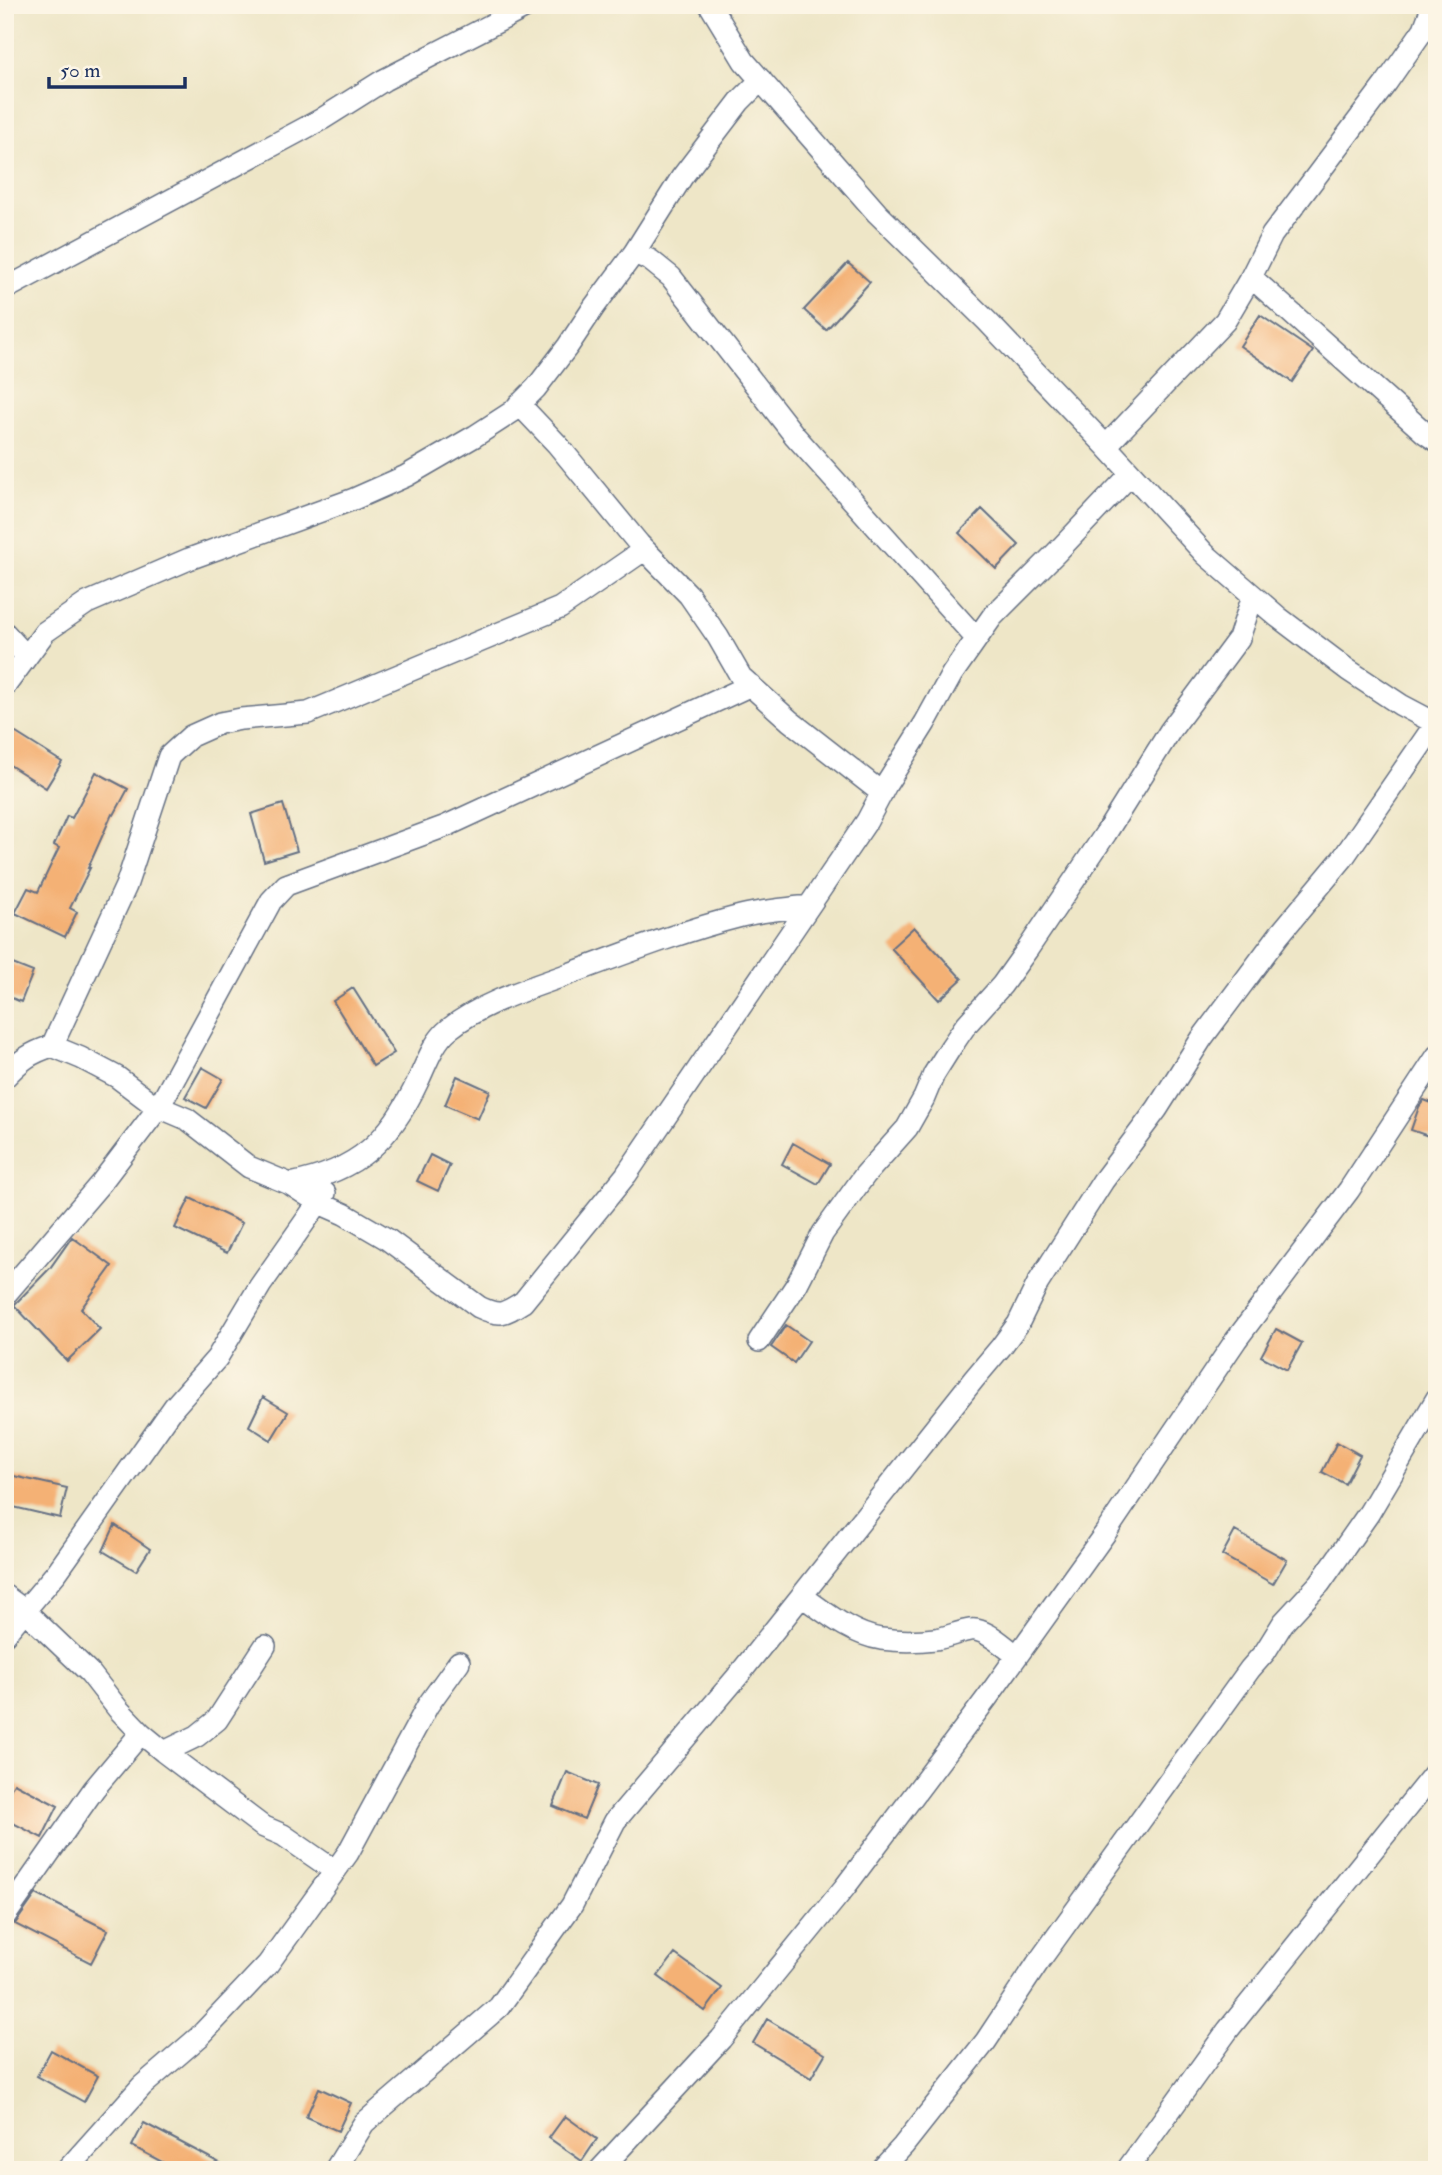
<svg xmlns="http://www.w3.org/2000/svg" width="1442" height="2175" viewBox="0 0 1442 2175" font-family="'IM FELL Double Pica',serif">
	<rect width="100%" height="100%" fill="#fcf5e5"/>
	<filter id="ink" filterUnits="userSpaceOnUse"><feTurbulence type="fractalNoise" baseFrequency=".0143" numOctaves="2"/><feDisplacementMap in="SourceGraphic" scale="14" xChannelSelector="R" yChannelSelector="G"/><feConvolveMatrix kernelMatrix="1 2 1 2 8 2 1 2 1" color-interpolation-filters="sRGB"/></filter>
	<filter id="wash" filterUnits="userSpaceOnUse"><feTurbulence type="fractalNoise" baseFrequency=".00686" numOctaves="4" result="noise"/><feDisplacementMap in="SourceGraphic" scale="28" xChannelSelector="R" yChannelSelector="G"/><feGaussianBlur stdDeviation="1.57" result="paint"/><feColorMatrix in="noise" values="0 0 0 0 0 0 0 0 0 0 0 0 0 0 0 0 0 1.4 0 .05"/><feComposite in="paint" operator="in"/></filter>
	<g filter="url(#wash)">
		<rect width="100%" height="100%" fill="#eee6c7"/>
		<g id="blocks">
			<path fill="#f4b175" d="M 848,263 L 870,282 L 826,330 L 804,310 Z
				M 1260,315 L 1313,351 L 1292,382 L 1240,346 Z
				M 982,509 L 1019,545 L 996,569 L 959,533 Z
				M 5,726 L 62,762 L 46,788 L 5,762 Z
				M 96,772 L 128,789 L 114,815 L 112,814 L 88,868 L 90,868 L 70,908 L 77,912 L 65,937 L 15,913 L 28,888 L 38,892 L 59,848 L 54,845 L 67,816 L 72,818 Z
				M 283,804 L 297,851 L 264,861 L 251,814 Z
				M 914,927 L 962,979 L 939,1000 L 891,948 Z
				M 5,961 L 33,972 L 21,1002 L 5,995 Z
				M 353,988 L 394,1053 L 373,1066 L 333,1001 Z
				M 202,1067 L 223,1079 L 206,1108 L 185,1097 Z
				M 457,1076 L 490,1091 L 478,1119 L 445,1105 Z
				M 1424,1100 L 1437,1105 L 1437,1139 L 1411,1130 L 1419,1107 Z
				M 793,1143 L 830,1164 L 818,1184 L 782,1164 Z
				M 430,1155 L 450,1165 L 438,1191 L 417,1181 Z
				M 190,1198 L 242,1223 L 227,1253 L 175,1228 Z
				M 72,1237 L 112,1266 L 81,1309 L 100,1329 L 67,1361 L 14,1305 L 50,1268 Z
				M 786,1325 L 809,1341 L 794,1363 L 771,1347 Z
				M 1276,1329 L 1302,1343 L 1287,1370 L 1261,1356 Z
				M 263,1397 L 288,1412 L 271,1440 L 249,1426 Z
				M 1337,1442 L 1360,1455 L 1345,1484 L 1322,1472 Z
				M 5,1474 L 67,1488 L 60,1518 L 5,1505 Z
				M 115,1525 L 150,1549 L 136,1571 L 103,1551 Z
				M 1235,1531 L 1287,1560 L 1273,1584 L 1222,1555 Z
				M 567,1772 L 598,1785 L 584,1819 L 553,1806 Z
				M 14,1783 L 58,1806 L 42,1838 L 5,1819 L 5,1799 Z
				M 36,1894 L 108,1930 L 91,1963 L 15,1924 Z
				M 675,1954 L 722,1988 L 705,2011 L 658,1976 Z
				M 767,2019 L 825,2054 L 811,2078 L 753,2043 Z
				M 51,2050 L 98,2076 L 84,2102 L 37,2076 Z
				M 319,2088 L 351,2103 L 338,2131 L 306,2117 Z
				M 565,2116 L 597,2139 L 582,2161 L 549,2138 Z
				M 144,2123 L 233,2170 L 177,2170 L 132,2146 Z"/>
		</g>
	</g>
	<g filter="url(#ink)">
		<use href="#blocks" fill-opacity="0" stroke="#656f83" stroke-width="2"/>
		<g fill="none" stroke-linecap="round" stroke-linejoin="round">
			<g stroke="#656f83" stroke-width="24">
				<path id="minor" d="M 710,5 L 744,61 L 877,213 L 987,321 L 1106,446 L 1205,554 L 1278,617 L 1348,670 L 1401,705 L 1437,724
					M 634,253 L 650,260 L 671,277 L 795,436 L 976,638
					M 1251,277 L 1425,433 L 1437,441
					M 5,289 L 322,119 L 384,80 L 530,5
					M 519,404 L 557,444 L 639,544 L 689,595 L 718,637 L 741,677 L 790,721 L 882,793
					M 1106,446 L 1225,321 L 1251,277 L 1272,235 L 1387,82 L 1424,29 L 1433,5
					M 5,633 L 26,656
					M 5,686 L 45,632 L 87,603 L 189,559 L 354,499 L 406,476 L 475,436 L 512,412 L 536,388 L 568,346 L 594,307 L 634,253 L 682,177 L 740,101 L 761,80
					M 52,1046 L 126,886 L 169,756 L 191,736 L 220,723 L 241,719 L 308,713 L 560,608 L 644,550
					M 5,1077 C 21,1060 30,1053 52,1046 L 81,1058 L 117,1077 L 154,1105 L 187,1119 L 249,1167 L 290,1184 L 319,1203 L 344,1214 L 387,1239 L 479,1307 C 500,1317 504,1314 523,1302 L 626,1175 L 867,821 L 886,785 L 925,723 L 952,674 L 992,617 L 1057,552 L 1131,474
					M 290,1184 C 358,1171 390,1141 419,1079 C 427,1062 434,1041 449,1029 C 481,1003 530,988 569,974 C 626,953 682,931 741,916 C 763,910 787,909 809,906
					M 5,1295 L 101,1183 L 159,1107 L 271,901 L 286,885 L 446,826 L 751,685
					M 759,1341 L 797,1284 L 823,1233 L 865,1175 L 907,1128 L 924,1098 L 934,1074 L 951,1047 L 966,1025 L 1002,985 L 1027,950 L 1106,833 L 1170,731 L 1239,638 L 1253,596
					M 5,1596 L 24,1610 L 90,1673 L 118,1709 L 141,1733 L 164,1752 L 197,1736 L 217,1720 L 265,1646
					M 802,1596 C 826,1613 851,1634 881,1639 C 898,1641 919,1641 935,1639 C 947,1638 967,1628 976,1630 C 991,1633 1005,1647 1017,1656
					M 5,1634 L 57,1572 L 174,1407 L 217,1358 L 260,1286 L 325,1193
					M 164,1752 L 262,1826 L 283,1835 L 335,1871
					M 5,1916 L 94,1789 L 141,1733
					M 67,2170 L 142,2086 L 199,2037 L 268,1964 L 348,1853 L 428,1705 L 459,1662
					M 335,2170 L 364,2123 L 499,2007 L 572,1905 L 615,1821 L 737,1677 L 974,1379 L 1001,1347 L 1018,1324 L 1038,1283 L 1103,1181 L 1157,1109 L 1202,1038 L 1279,935 L 1343,858 L 1436,723
					M 600,2170 L 721,2039 L 845,1887 L 987,1698 L 1106,1532 L 1236,1340 L 1349,1190 L 1437,1056
					M 881,2170 L 903,2146 L 986,2041 L 1037,1964 L 1250,1669 L 1265,1652 L 1283,1623 L 1320,1583 L 1369,1513 L 1437,1398
					M 1127,2170 L 1228,2030 L 1437,1770"/>
			</g>
			<use href="#minor" stroke="#fff" stroke-width="21"/>
		</g>
	</g>
	<rect width="1442" height="2175" fill="none" stroke="#fcf5e5" stroke-width="28"/>
	<path d="M49 77v10h136v-10" fill="none" stroke="#1b2f5e" stroke-width="3.5"/>
	<text x="60" y="77" font-size="21" fill="#1b2f5e" stroke="#fcf5e5" stroke-width="5" paint-order="stroke">50 m</text>
</svg>
